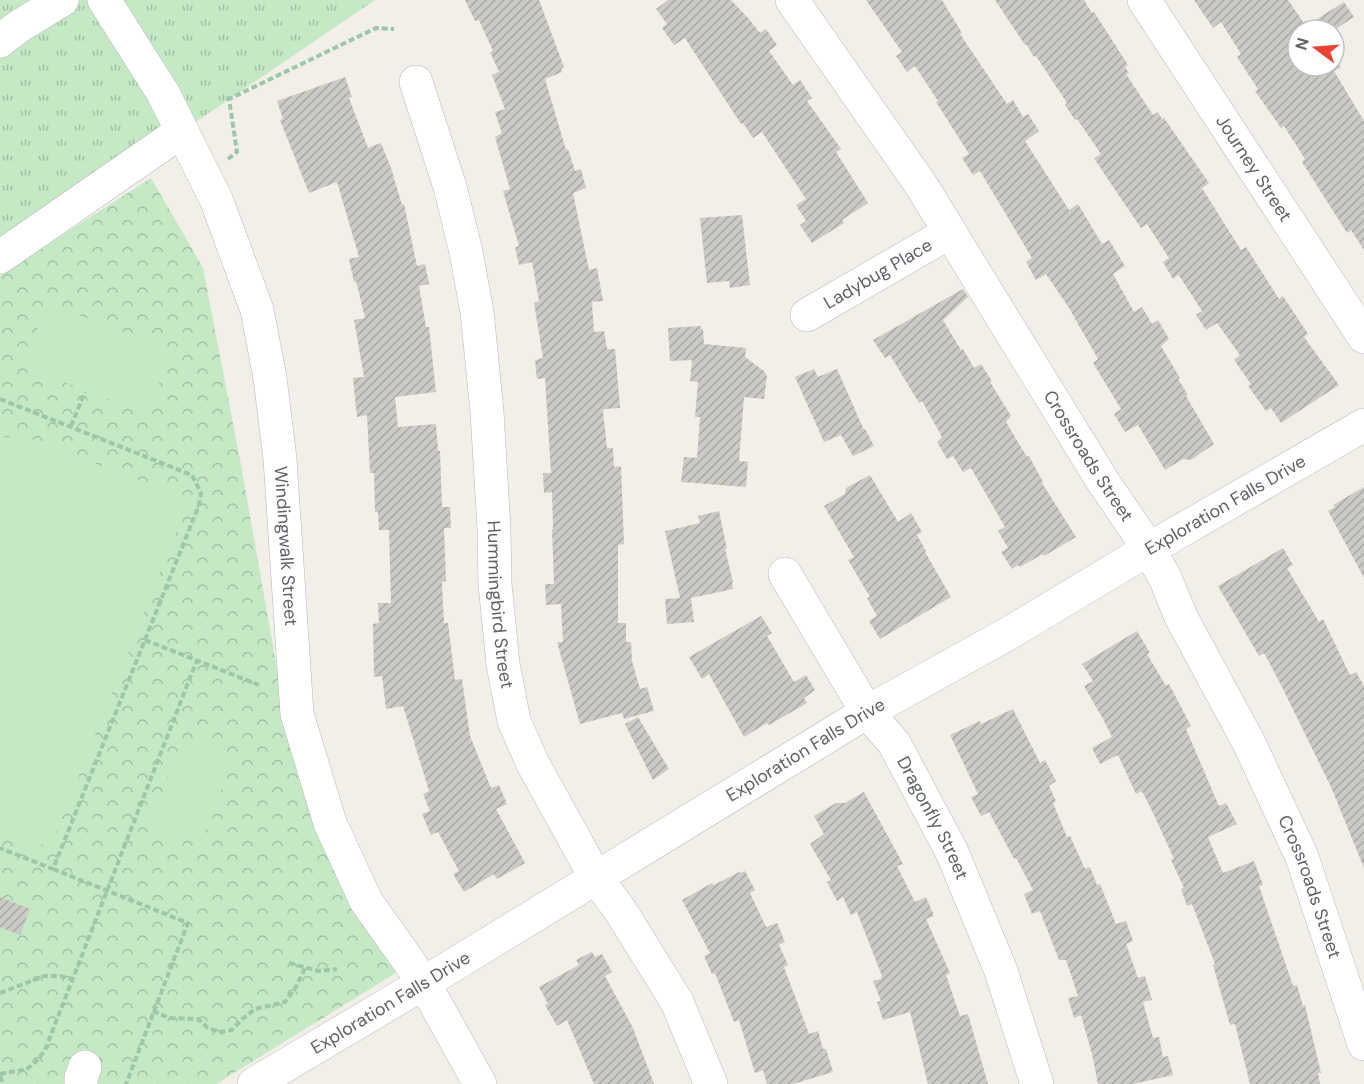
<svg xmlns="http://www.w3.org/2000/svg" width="1364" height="1084" viewBox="0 0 1364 1084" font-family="'DM Sans',sans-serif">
	<defs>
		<pattern id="grass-tufts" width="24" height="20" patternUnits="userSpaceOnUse" patternTransform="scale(1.5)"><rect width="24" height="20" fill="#c5e8c5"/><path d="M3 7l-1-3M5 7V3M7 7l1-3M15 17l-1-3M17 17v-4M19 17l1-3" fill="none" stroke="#a3c0a4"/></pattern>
		<pattern id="forest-crowns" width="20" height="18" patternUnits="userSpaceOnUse" patternTransform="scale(1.5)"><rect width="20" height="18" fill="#c5e8c5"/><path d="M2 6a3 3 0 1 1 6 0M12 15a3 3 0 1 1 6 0" fill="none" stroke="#a3c0a4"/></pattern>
		<pattern id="building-hatch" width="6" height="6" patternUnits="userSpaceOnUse" patternTransform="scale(1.5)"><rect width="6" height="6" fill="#cccac5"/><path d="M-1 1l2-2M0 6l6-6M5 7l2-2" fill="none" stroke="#a9a8a4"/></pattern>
	</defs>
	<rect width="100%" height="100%" fill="#f1efe8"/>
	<path fill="url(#grass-tufts)" d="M 0,0 L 375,0 L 203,117 L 0,249 Z"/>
	<path fill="url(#forest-crowns)" d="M 151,178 L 203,268 L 241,465 L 289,737 L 399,971 L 216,1084 L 0,1084 L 0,275 Z"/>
	<path fill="#c5e8c5" d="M 57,307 L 160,346 L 167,362 L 152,403 L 137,410 L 33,370 L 27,356 L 43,313 Z
		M 22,436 L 189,499 L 54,838 L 34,849 L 0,836 L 0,438 Z
		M 183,738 L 234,758 L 200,844 L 150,824 Z"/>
	<path fill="url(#building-hatch)" d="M 465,0 L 539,0 L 564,67 L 561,69 L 562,72 L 545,79 L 566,150 L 568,149 L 575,171 L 581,169 L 586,188 L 573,193 L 589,270 L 597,268 L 603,301 L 592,302 L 594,332 L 604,331 L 607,349 L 615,349 L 620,408 L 605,409 L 603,411 L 607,448 L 613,448 L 614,467 L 621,466 L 624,544 L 618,545 L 618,623 L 626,623 L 626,642 L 631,642 L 632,661 L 640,689 L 647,687 L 654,711 L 624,719 L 622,713 L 580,724 L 557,642 L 563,642 L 561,604 L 546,605 L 545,584 L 554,584 L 552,529 L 553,529 L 552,492 L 544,493 L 543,473 L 551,473 L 545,378 L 537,379 L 535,360 L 543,358 L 534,303 L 539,301 L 532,262 L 519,265 L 515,247 L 519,246 L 503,191 L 510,189 L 495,137 L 502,133 L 495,112 L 505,109 L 492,75 L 499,72 L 490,52 L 493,51 L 479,20 L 475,21 Z
		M 668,0 L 731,0 L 749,19 L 760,33 L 766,29 L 777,45 L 769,51 L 793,85 L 800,80 L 812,98 L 807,101 L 841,149 L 836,152 L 868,203 L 842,220 L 844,223 L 812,243 L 800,225 L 806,221 L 796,205 L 806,199 L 762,132 L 753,138 L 743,123 L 741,124 L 685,38 L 674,45 L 662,28 L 667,24 L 656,9 Z
		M 866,0 L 942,0 L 962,33 L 960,34 L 1007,104 L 1013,100 L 1023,117 L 1028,114 L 1039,131 L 1025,141 L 1069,210 L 1078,204 L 1102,244 L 1109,240 L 1125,266 L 1113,274 L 1134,312 L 1142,307 L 1152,324 L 1158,320 L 1169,339 L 1161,346 L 1180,378 L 1178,379 L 1188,395 L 1186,396 L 1214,444 L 1191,460 L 1183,459 L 1165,470 L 1138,425 L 1125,432 L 1114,414 L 1121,409 L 1093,363 L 1098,359 L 1069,308 L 1046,274 L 1036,280 L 1026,262 L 1032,258 L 980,171 L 973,175 L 962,158 L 969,154 L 936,102 L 938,101 L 915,66 L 907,72 L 896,56 L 902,52 Z
		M 995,0 L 1084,0 L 1092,13 L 1094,12 L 1128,65 L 1125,67 L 1129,73 L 1126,74 L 1153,115 L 1158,112 L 1162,119 L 1164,118 L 1209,183 L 1202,188 L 1241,250 L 1246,247 L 1279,299 L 1283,296 L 1308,334 L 1304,337 L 1339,385 L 1281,423 L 1271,408 L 1266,411 L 1248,386 L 1251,384 L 1234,360 L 1240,355 L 1217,323 L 1206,330 L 1196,315 L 1202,311 L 1180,277 L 1178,275 L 1173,279 L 1163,262 L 1169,258 L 1147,224 L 1141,228 L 1105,175 L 1094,158 L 1101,154 L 1077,119 L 1075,120 L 1065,105 L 1067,103 L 1036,56 L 1034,57 L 1026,44 L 1025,45 Z
		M 1194,0 L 1288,0 L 1306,26 L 1344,2 L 1354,17 L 1334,30 L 1298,30 L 1298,66 L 1334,66 L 1334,57 L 1341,67 L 1334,71 L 1364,121 L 1364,250 L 1351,230 L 1347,233 L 1302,162 L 1305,159 L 1284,126 L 1281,128 L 1255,91 L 1258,89 L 1237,57 L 1241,54 L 1221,22 L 1213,28 Z
		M 345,77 L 352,97 L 349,98 L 368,148 L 381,143 L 391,168 L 402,205 L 404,204 L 417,266 L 425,264 L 429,284 L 419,286 L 426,327 L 429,327 L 436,392 L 395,397 L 398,427 L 436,424 L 438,451 L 440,451 L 442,507 L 450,507 L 451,528 L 444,528 L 446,581 L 442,582 L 444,623 L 448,623 L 455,680 L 462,679 L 470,736 L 491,788 L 499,785 L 507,804 L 496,809 L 525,863 L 497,879 L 494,874 L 464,892 L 453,874 L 459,871 L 438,832 L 431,835 L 422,814 L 430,811 L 423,794 L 429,791 L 403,706 L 386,709 L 382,676 L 374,677 L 373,624 L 379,623 L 378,603 L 391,603 L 389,530 L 379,530 L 378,512 L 375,512 L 374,473 L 370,473 L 367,415 L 357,417 L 353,378 L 364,377 L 354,320 L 365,318 L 356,281 L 354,282 L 349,259 L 359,257 L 337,182 L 309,193 L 280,120 L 283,119 L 277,101 Z
		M 742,215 L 750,285 L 730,288 L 729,281 L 707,283 L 700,218 Z
		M 963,289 L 968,297 L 943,320 L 961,350 L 963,349 L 974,368 L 981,364 L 992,381 L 990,382 L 1011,416 L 1006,422 L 1027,457 L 1029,456 L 1043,482 L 1042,483 L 1076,537 L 1044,556 L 1043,554 L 1020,567 L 1018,565 L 1012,569 L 1001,552 L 1008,548 L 998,531 L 1005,527 L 971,468 L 963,472 L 953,456 L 947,459 L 937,442 L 942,437 L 922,401 L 919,403 L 890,355 L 885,358 L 873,340 Z
		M 701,326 L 701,329 L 703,329 L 704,344 L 746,348 L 745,357 L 764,371 L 767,376 L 764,399 L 744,397 L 739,461 L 748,462 L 746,487 L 681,482 L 684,457 L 697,458 L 700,417 L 695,417 L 698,382 L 690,381 L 692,360 L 670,361 L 668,328 Z
		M 814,369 L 818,377 L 837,369 L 864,430 L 865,429 L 874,446 L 853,456 L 841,435 L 824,442 L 795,377 Z
		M 870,475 L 898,522 L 911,513 L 922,532 L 917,535 L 926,551 L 925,552 L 951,597 L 880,639 L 869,621 L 877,616 L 867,598 L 870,597 L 848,560 L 854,557 L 824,506 L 845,494 L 846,488 Z
		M 1364,487 L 1364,578 L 1328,511 L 1335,507 L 1333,505 Z
		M 719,511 L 727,549 L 725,549 L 733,582 L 732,583 L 733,589 L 691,598 L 694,622 L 667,624 L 665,599 L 680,598 L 665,531 L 700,523 L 698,516 Z
		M 1283,548 L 1293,565 L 1287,568 L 1319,622 L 1323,619 L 1350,675 L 1356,672 L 1364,686 L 1364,868 L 1331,787 L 1282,687 L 1264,653 L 1259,656 L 1218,586 Z
		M 761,616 L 772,633 L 767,636 L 794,682 L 806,675 L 815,690 L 804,698 L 807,703 L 769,725 L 767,723 L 744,737 L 709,674 L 702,679 L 689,657 Z
		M 1137,631 L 1150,653 L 1147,654 L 1166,686 L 1169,684 L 1191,726 L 1186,729 L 1219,806 L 1226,803 L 1237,824 L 1208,837 L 1223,873 L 1254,861 L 1263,885 L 1259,886 L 1293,986 L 1297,985 L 1303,1006 L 1305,1005 L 1321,1073 L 1318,1073 L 1320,1084 L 1250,1084 L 1235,1024 L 1230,1025 L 1213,965 L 1215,964 L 1192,904 L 1187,906 L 1181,889 L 1184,888 L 1171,860 L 1174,859 L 1154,815 L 1142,791 L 1136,794 L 1118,755 L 1100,764 L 1092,748 L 1112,737 L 1103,719 L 1084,686 L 1093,681 L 1082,664 Z
		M 1013,709 L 1040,763 L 1045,760 L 1056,781 L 1049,786 L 1056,801 L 1053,803 L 1067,837 L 1070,836 L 1085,869 L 1090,867 L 1097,885 L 1100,884 L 1116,924 L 1126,921 L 1133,941 L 1126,944 L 1138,978 L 1145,976 L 1152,1000 L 1143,1002 L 1153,1038 L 1159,1037 L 1163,1057 L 1168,1056 L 1173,1075 L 1133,1084 L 1098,1084 L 1092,1054 L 1081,1015 L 1074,1018 L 1068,998 L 1078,996 L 1066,960 L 1059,960 L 1040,911 L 1032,914 L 1024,894 L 1033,890 L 1016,858 L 1014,859 L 989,812 L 981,816 L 971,797 L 978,794 L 950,735 L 980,721 L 981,724 Z
		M 638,717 L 669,769 L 653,780 L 625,724 Z
		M 864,792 L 903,864 L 897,866 L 915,902 L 926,897 L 934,916 L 926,919 L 950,973 L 946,975 L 960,1016 L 968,1014 L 988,1084 L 928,1084 L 910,1012 L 883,1020 L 877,1002 L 881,1001 L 873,981 L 881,979 L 882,976 L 857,912 L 851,915 L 843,897 L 837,901 L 827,882 L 831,880 L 810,844 L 824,834 L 814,816 L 836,803 L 845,803 Z
		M 745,871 L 755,890 L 750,893 L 766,927 L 777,923 L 785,942 L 779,945 L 788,965 L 784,967 L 809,1034 L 818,1031 L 823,1049 L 826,1049 L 833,1072 L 793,1084 L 767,1084 L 763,1070 L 755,1073 L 739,1020 L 734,1022 L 715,973 L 712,974 L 704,956 L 710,953 L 682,900 L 712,883 L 714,885 L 739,872 L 740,873 Z
		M 0,897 L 30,909 L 20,935 L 0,927 Z
		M 592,952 L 595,957 L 602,954 L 612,972 L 605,976 L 633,1028 L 654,1084 L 594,1084 L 567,1020 L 557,1026 L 545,1005 L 548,1004 L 539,987 L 579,965 L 576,960 Z"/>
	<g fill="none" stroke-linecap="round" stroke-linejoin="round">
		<g stroke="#b5b8bc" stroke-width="34">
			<g id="minor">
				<path id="s1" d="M 104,0 L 163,93 L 216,199 L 257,310 L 270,378 L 280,459 L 297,714 L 330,823 L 366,901 L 424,983 L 480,1084"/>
				<path id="s2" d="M 792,0 L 921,185 L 1102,480 L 1149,549 L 1166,580 L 1181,617 L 1249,743 L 1302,857 L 1364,1044"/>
				<path id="s3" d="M 1144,0 L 1364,337"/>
				<path d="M 0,41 L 18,27 L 62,0"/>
				<path id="s4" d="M 416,82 L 450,187 L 466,252 L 477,312 L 487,412 L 494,529 L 495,584 L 503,664 L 514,721 L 533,764 L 596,878 L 620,910 L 677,1002 L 711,1084"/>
				<path d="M 0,257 L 182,131"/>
				<path id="s5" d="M 807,315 L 950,232"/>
				<path id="s6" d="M 785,574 L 867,712 L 894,743 L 952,852 L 1001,971 L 1037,1084"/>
				<path d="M 81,1084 L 81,1078 L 85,1067"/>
				<path id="s7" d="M 254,1084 L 424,983 L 867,712 L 1011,632 L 1149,549 L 1364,425"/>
			</g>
		</g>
		<path stroke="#9cc7a9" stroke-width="4" stroke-dasharray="6 3" stroke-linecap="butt" d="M 228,159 L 237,152 L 229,99 L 376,28 L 394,29
			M 0,399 L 192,475 L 201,493 L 199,505 L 53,869 L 0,848
			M 71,426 L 85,392
			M 145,640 L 259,685
			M 53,869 L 188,923 L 126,1084
			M 289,963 L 319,971 L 337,969
			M 0,993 L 44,976 L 60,976 L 72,979
			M 153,1011 L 169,1018 L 198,1019 L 208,1028 L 220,1032 L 232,1030 L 241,1020 L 255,1009 L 285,1002 L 296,987 L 305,968
			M 0,1074 C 26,1068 27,1075 45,1050 L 197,660
			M 0,1076 L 3,1084"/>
		<use href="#minor" stroke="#fff" stroke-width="33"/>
	</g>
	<g text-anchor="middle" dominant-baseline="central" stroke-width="4.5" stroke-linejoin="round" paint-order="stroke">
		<g font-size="18" fill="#5f6368" stroke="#fff">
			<text stroke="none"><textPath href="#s3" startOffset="201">Journey Street</textPath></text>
			<text stroke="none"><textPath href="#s5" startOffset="82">Ladybug Place</textPath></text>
			<text stroke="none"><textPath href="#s2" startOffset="544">Crossroads Street</textPath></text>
			<text stroke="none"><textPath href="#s7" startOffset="1131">Exploration Falls Drive</textPath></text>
			<text stroke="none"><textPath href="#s1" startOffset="585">Windingwalk Street</textPath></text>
			<text stroke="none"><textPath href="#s4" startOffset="532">Hummingbird Street</textPath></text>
			<text stroke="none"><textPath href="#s7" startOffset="645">Exploration Falls Drive</textPath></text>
			<text stroke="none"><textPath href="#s6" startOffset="286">Dragonfly Street</textPath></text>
			<text stroke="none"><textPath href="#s2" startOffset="1030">Crossroads Street</textPath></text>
			<text stroke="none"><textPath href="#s7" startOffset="159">Exploration Falls Drive</textPath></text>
		</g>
	</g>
	<g transform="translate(1316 48) rotate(286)"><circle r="28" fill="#ffffff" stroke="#bfc1c3" stroke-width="1.5"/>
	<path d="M0-4.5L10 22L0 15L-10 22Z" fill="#ea4335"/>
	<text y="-9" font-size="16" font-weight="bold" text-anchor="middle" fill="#5f6368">N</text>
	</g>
</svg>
